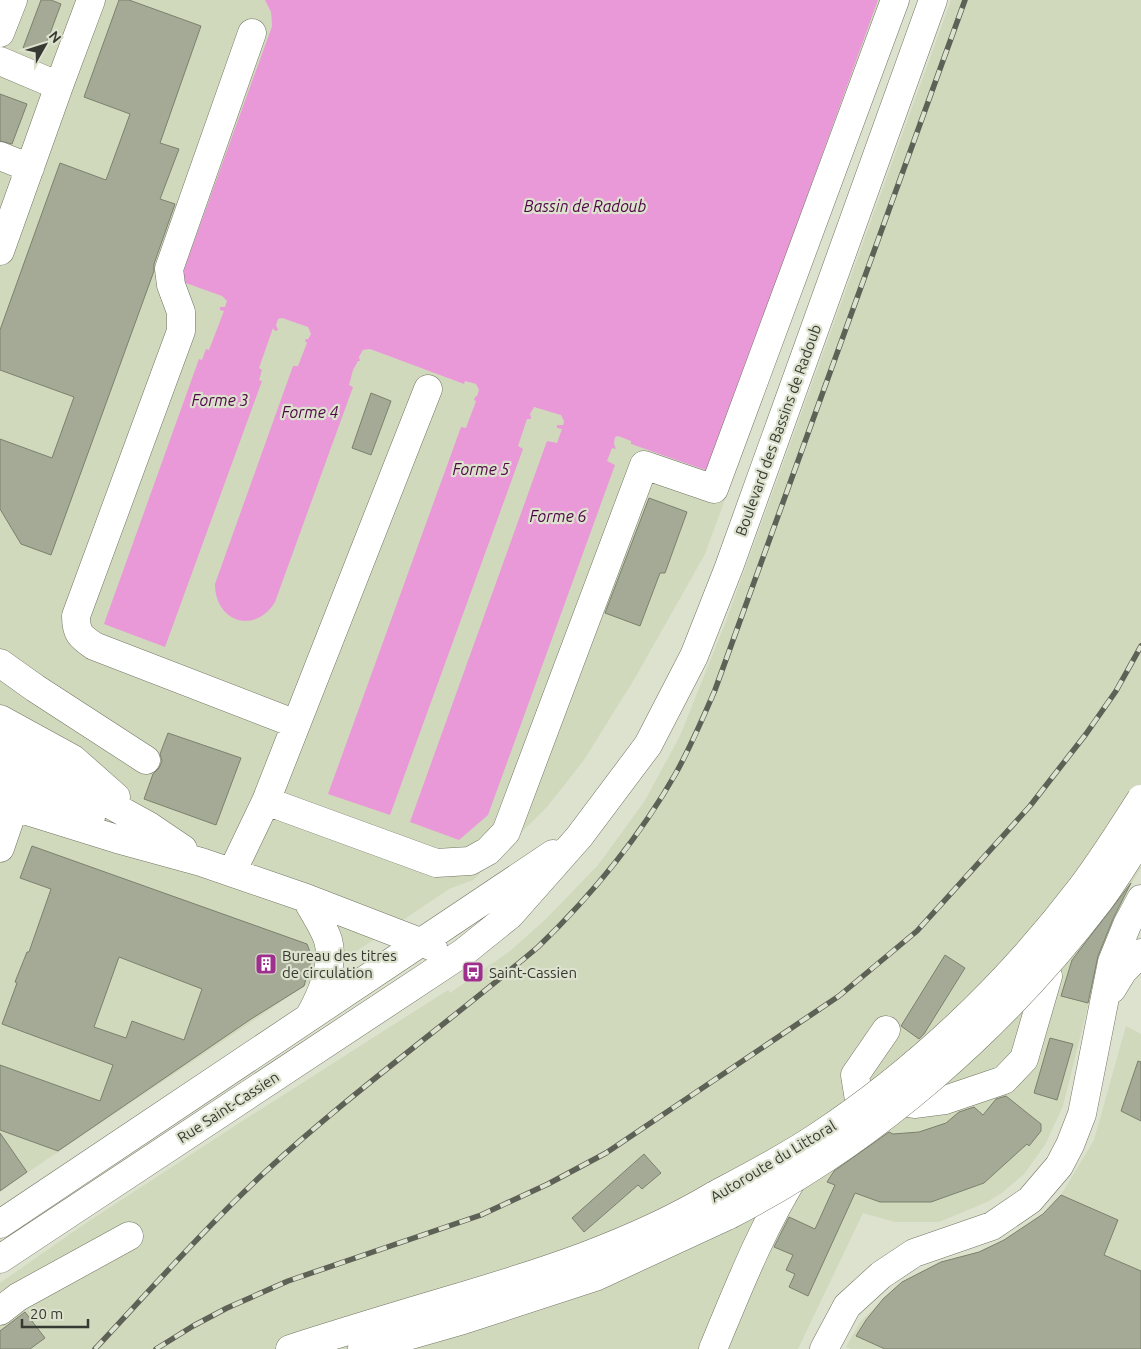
<svg xmlns="http://www.w3.org/2000/svg" width="1141" height="1349" viewBox="0 0 1141 1349" font-family="Ubuntu,sans-serif">
	<rect width="100%" height="100%" fill="#dce2cd"/>
	<path fill="#d0d9bc" d="M 0,0 L 265,0 L 271,12 L 272,25 L 181,281 L 222,296 L 227,301 L 225,310 L 278,328 L 276,325 L 277,319 L 282,318 L 308,327 L 311,334 L 305,341 L 353,370 L 363,350 L 370,349 L 464,384 L 465,381 L 476,384 L 479,390 L 477,396 L 475,397 L 474,399 L 476,401 L 473,408 L 530,419 L 530,414 L 532,408 L 538,407 L 562,415 L 564,421 L 562,429 L 614,444 L 615,437 L 618,436 L 632,441 L 631,444 L 708,471 L 878,0 L 908,0 L 705,554 L 635,678 L 584,760 L 547,807 L 473,880 L 449,889 L 0,1191 Z
		M 951,0 L 1141,0 L 1141,868 L 1130,886 L 1113,923 L 1098,965 L 1063,1106 L 1045,1145 L 1024,1174 L 1003,1192 L 987,1202 L 939,1222 L 895,1222 L 863,1213 L 798,1349 L 0,1349 L 0,1283 L 86,1223 L 244,1120 L 448,990 L 450,993 L 510,951 L 546,919 L 598,865 L 644,802 L 680,736 L 726,621 Z
		M 1126,1026 L 1141,1034 L 1141,1349 L 851,1349 L 846,1347 L 861,1321 L 902,1282 L 931,1267 L 979,1252 L 1004,1240 L 1045,1213 L 1061,1195 L 1094,1140 Z"/>
	<path fill="#e998d8" d="M 265,0 L 878,0 L 708,471 L 631,444 L 631,441 L 618,436 L 615,437 L 614,444 L 616,449 L 612,448 L 607,461 L 615,465 L 488,815 L 459,840 L 410,822 L 547,441 L 557,443 L 562,429 L 557,428 L 557,425 L 563,425 L 564,421 L 561,415 L 534,407 L 530,414 L 531,417 L 531,419 L 527,419 L 518,446 L 523,449 L 390,815 L 328,794 L 461,427 L 466,428 L 476,401 L 474,400 L 475,397 L 477,396 L 479,390 L 476,384 L 465,381 L 464,384 L 370,349 L 363,350 L 359,357 L 360,361 L 358,361 L 353,370 L 349,385 L 353,387 L 275,602 C 255,635 215,622 215,584 L 293,366 L 298,366 L 307,343 L 305,341 L 306,339 L 308,339 L 311,334 L 308,327 L 282,318 L 278,319 L 276,325 L 278,330 L 275,331 L 273,328 L 259,368 L 262,370 L 259,380 L 262,381 L 165,647 L 104,624 L 199,359 L 202,360 L 206,349 L 209,350 L 224,311 L 220,310 L 220,307 L 225,307 L 227,301 L 222,296 L 180,281 L 272,26 L 271,12 Z"/>
	<path fill="#a4aa96" stroke="#7b816d" fill-rule="evenodd" d="M 41,0 L 51,0 L 61,4 L 42,55 L 23,48 Z
		M 119,0 L 129,0 L 201,26 L 160,143 L 179,149 L 160,199 L 175,204 L 154,264 L 154,271 L 51,555 L 21,544 L 0,509 L 0,439 L 52,458 L 74,397 L 0,370 L 0,330 L 60,163 L 106,180 L 130,114 L 84,97 Z
		M 0,94 L 27,104 L 12,144 L 0,141 Z
		M 371,393 L 391,401 L 371,455 L 352,448 Z
		M 649,498 L 687,512 L 665,573 L 660,573 L 640,626 L 605,613 Z
		M 168,733 L 241,758 L 216,825 L 144,799 L 153,774 L 159,768 L 162,761 L 160,754 Z
		M 32,846 L 307,944 L 312,957 L 304,986 L 251,1019 L 58,1151 L 0,1130 L 0,1065 L 100,1101 L 113,1065 L 2,1024 L 17,983 L 15,982 L 27,952 L 29,952 L 51,889 L 20,878 ZM 119,957 L 202,989 L 184,1040 L 132,1021 L 126,1038 L 94,1027 Z
		M 1131,883 L 1113,919 L 1098,956 L 1088,1003 L 1061,996 L 1072,960 Z
		M 945,955 L 965,968 L 924,1034 L 919,1039 L 901,1026 Z
		M 1050,1038 L 1073,1044 L 1057,1100 L 1034,1093 Z
		M 1138,1061 L 1141,1062 L 1141,1121 L 1121,1111 Z
		M 1006,1096 L 1041,1124 L 1041,1131 L 1029,1146 L 1027,1144 L 984,1183 L 931,1202 L 880,1202 L 855,1193 L 808,1296 L 789,1287 L 795,1274 L 786,1270 L 793,1255 L 774,1247 L 789,1217 L 815,1229 L 835,1185 L 827,1182 L 834,1171 L 889,1132 L 893,1134 L 919,1132 L 946,1123 L 959,1112 L 974,1107 L 983,1115 L 996,1099 Z
		M 0,1133 L 27,1172 L 0,1191 Z
		M 644,1154 L 661,1173 L 642,1189 L 638,1185 L 584,1232 L 572,1218 Z
		M 1061,1195 L 1118,1220 L 1104,1255 L 1141,1271 L 1141,1349 L 885,1349 L 856,1336 L 866,1320 L 883,1299 L 902,1282 L 941,1262 L 979,1252 L 1004,1240 L 1043,1214 Z
		M 25,1312 L 45,1338 L 30,1349 L 0,1349 L 0,1331 Z"/>
	<g fill="none" stroke-linecap="round" stroke-linejoin="round">
		<g stroke="#707562" stroke-width="29">
			<path id="minor" d="M 0,33 L 13,0
				M 252,33 L 169,269 L 171,285 L 181,312 L 181,331 L 76,616 C 76,634 81,637 94,646 L 296,724
				M 0,61 L 59,86
				M 0,156 L 30,168
				M 0,251 L 60,83 L 91,0
				M 0,663 L 35,688 L 146,760
				M 0,719 L 73,759 L 116,797
				M 0,744 L 149,826 L 183,849
				M 0,769 L 8,776 L 91,817
				M 0,799 L 14,807 L 117,839 L 201,862 L 306,898 L 433,947
				M 266,801 L 436,863 L 470,861 L 488,851 L 506,832 L 644,465 L 714,489 L 895,0
				M 0,848 L 14,807
				M 232,872 L 266,801 L 428,389
				M 306,898 C 313,912 323,925 328,940 C 335,964 321,996 309,1017
				M 1112,989 L 1123,971 L 1141,953
				M 859,1100 L 855,1075 L 886,1030
				M 885,1100 L 914,1104 L 945,1100 L 1004,1080 L 1024,1059 L 1048,976
				M 0,1224 L 553,854
				M 0,1259 L 464,952 L 510,915 L 579,837 L 648,745 L 694,656 L 729,567 L 933,0
				M 0,1311 L 18,1297 L 129,1236
				M 713,1349 C 738,1289 762,1227 797,1172
				M 824,1349 L 847,1306 L 881,1275 L 914,1253 L 992,1226 L 1030,1200 L 1059,1166 L 1070,1145 L 1082,1114 L 1112,962 L 1127,925 L 1141,899"/>
		</g>
		<g stroke="#707562" stroke-width="29">
			<path id="highway" d="M 290,1349 C 343,1332 396,1316 450,1300 C 541,1273 633,1244 715,1195
				M 362,1349 L 463,1320 L 595,1277 L 729,1215"/>
		</g>
		<use href="#minor" stroke="#fff" stroke-width="28"/>
		<use href="#highway" stroke="#fff" stroke-width="28"/>
		<g stroke="#5d6156" stroke-width="5.5">
			<path id="rail" d="M 95,1349 C 151,1289 205,1228 265,1172 C 352,1092 448,1023 538,947 C 592,895 639,838 676,773 C 691,746 703,718 715,690 L 965,0
				M 156,1349 L 193,1326 L 227,1308 L 288,1281 L 481,1215 L 548,1184 L 606,1153 L 839,996 L 917,931 L 1030,806 L 1086,734 L 1116,691 L 1141,646"/>
		</g>
		<use href="#rail" stroke="#dce2cd" stroke-width="4" stroke-dasharray="11" stroke-linecap="butt"/>
		<g stroke="#707562" stroke-width="29" stroke-linecap="butt">
			<path id="highway-bridge" d="M 715,1195 C 749,1177 784,1159 817,1137 C 918,1070 1008,984 1082,887 C 1103,859 1122,829 1141,799
				M 729,1215 C 873,1141 1001,1029 1099,901 C 1114,881 1127,859 1141,838"/>
		</g>
		<use href="#highway-bridge" stroke="#fff" stroke-width="28"/>
	</g>
	<defs>
		<g id="building-square" transform="scale(1.125)"><rect x="-9" y="-9" width="18" height="18" rx="4" fill="#9e2f8d" stroke="#dce2cd"/><path d="M-4-6H4V6H1V3H-1V6H-4ZM-2.5-4.3h1.7v1.8h-1.7ZM.8-4.3h1.7v1.8H.8ZM-2.5-1h1.7V.8h-1.7ZM.8-1h1.7V.8H.8Z" fill="#fff"/></g>
		<g id="bus-square" transform="scale(1.125)"><rect x="-9" y="-9" width="18" height="18" rx="4" fill="#9e2f8d" stroke="#dce2cd"/><path d="M-5-6H5V4H4V6H2V4H-2V6H-4V4H-5ZM-3.5-4V0h7V-4ZM-3.5 1.2v1.5H-2V1.2ZM2 1.2v1.5H3.5V1.2Z" fill="#fff"/></g>
	</defs>
	<g fill-rule="evenodd">
		<use href="#building-square" x="266" y="964"/>
		<use href="#bus-square" x="473" y="972"/>
	</g>
	<g text-anchor="middle" dominant-baseline="central" stroke-width="4.5" stroke-linejoin="round" paint-order="stroke">
		<g font-size="15" fill="#373a32" stroke="#dce2cd">
			<text transform="translate(778 430) rotate(-70)">Boulevard des Bassins de Radoub</text>
			<text transform="translate(228 1107) rotate(-33)">Rue Saint-Cassien</text>
			<text transform="translate(773 1161) rotate(-31)">Autoroute du Littoral</text>
		</g>
		<g font-size="15" fill="#373a32" stroke="#dce2cd" text-anchor="start">
			<text x="282" y="955">Bureau des titres<tspan x="282" dy="17">de circulation</tspan></text>
			<text x="489" y="972">Saint-Cassien</text>
		</g>
		<g font-size="16" font-style="italic" fill="#4f0646" stroke="#dce2cd">
			<text x="585" y="206">Bassin de Radoub</text>
			<text x="220" y="400">Forme 3</text>
			<text x="310" y="412">Forme 4</text>
			<text x="481" y="469">Forme 5</text>
			<text x="558" y="516">Forme 6</text>
		</g>
	</g>
	<g transform="translate(45 45) rotate(51)" stroke="#dce2cd" stroke-width="4" paint-order="stroke">
	<path d="M0-4L9 19L0 12L-9 19Z" fill="#373a32"/>
	<text y="-8" font-size="14" font-weight="bold" text-anchor="middle" fill="#373a32">N</text>
	</g>
	<path d="M22 1319v8h66v-8" fill="none" stroke="#373a32" stroke-width="2.5"/>
	<text x="30" y="1319" font-size="15" fill="#373a32" stroke="#dce2cd" stroke-width="4" paint-order="stroke">20 m</text>
</svg>
